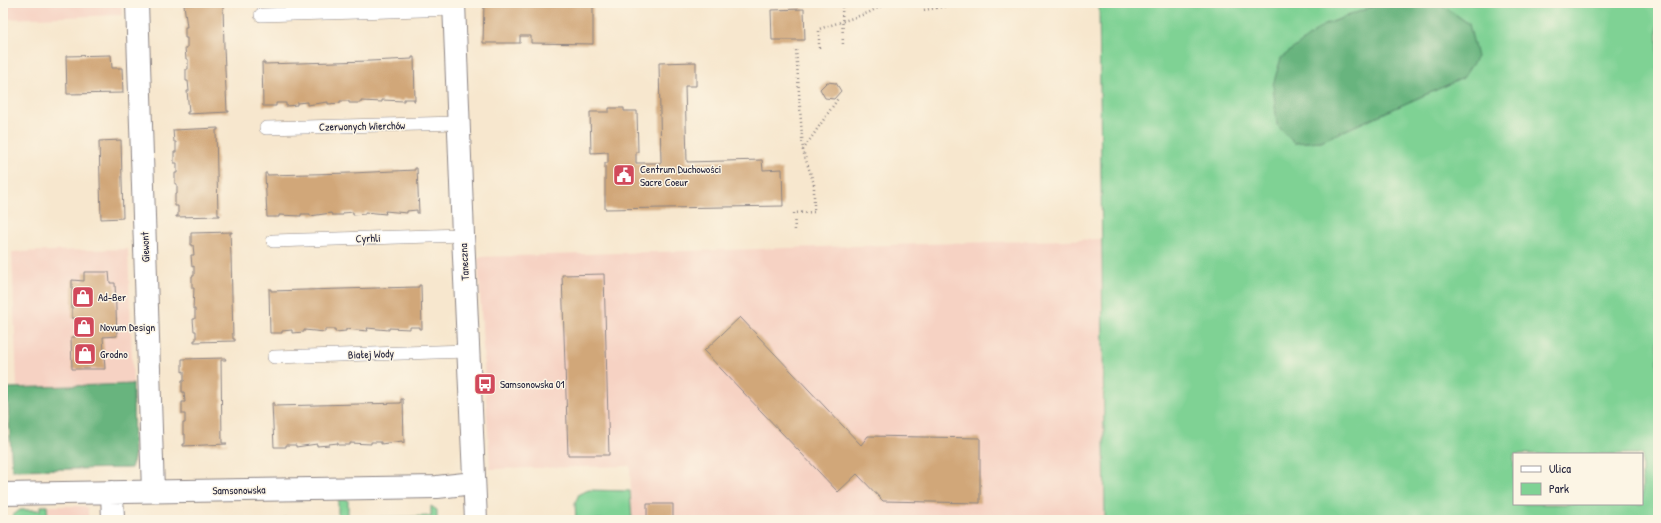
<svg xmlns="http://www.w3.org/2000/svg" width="1661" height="523" viewBox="0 0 1661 523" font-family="'Patrick Hand',sans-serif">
	<rect width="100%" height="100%" fill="#fcf5e5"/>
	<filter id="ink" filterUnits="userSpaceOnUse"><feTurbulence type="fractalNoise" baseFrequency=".025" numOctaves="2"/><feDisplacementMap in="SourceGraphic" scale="8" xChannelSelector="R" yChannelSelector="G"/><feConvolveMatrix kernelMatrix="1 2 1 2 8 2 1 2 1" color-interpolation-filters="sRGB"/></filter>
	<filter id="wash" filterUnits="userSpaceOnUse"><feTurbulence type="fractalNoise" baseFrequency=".012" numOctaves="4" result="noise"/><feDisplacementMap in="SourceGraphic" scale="16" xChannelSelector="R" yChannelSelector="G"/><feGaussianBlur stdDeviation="0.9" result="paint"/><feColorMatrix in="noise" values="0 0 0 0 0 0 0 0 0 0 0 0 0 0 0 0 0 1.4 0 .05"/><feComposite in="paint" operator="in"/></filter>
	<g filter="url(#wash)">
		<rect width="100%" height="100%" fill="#f7e7ce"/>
		<path fill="#f6d2c3" d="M 3,3 L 121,3 L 122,15 L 3,19 Z
			M 1101,239 L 1105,520 L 632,520 L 630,466 L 490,469 L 478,257 Z
			M 128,249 L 133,384 L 17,387 L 12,252 Z
			M 47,506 L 85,506 L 88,508 L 88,520 L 48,520 Z"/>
		<path fill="#7fd294" stroke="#507a68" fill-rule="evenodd" d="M 1099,3 L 1382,3 L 1324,25 L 1294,143 L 1321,141 L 1463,78 L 1469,24 L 1448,9 L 1436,3 L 1658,3 L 1658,520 L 1105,520 ZM 1514,454 L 1642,454 L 1642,504 L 1514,504 Z
			M 589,490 L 630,491 L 632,520 L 576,520 L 575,503 L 579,494 Z
			M 338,500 L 348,500 L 348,518 L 431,516 L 431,506 L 437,510 L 437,520 L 283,520 L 284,518 L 338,518 Z
			M 41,506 L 47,506 L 48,520 L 13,520 L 12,516 L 20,510 L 41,510 Z"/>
		<path fill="#67b47e" stroke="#446b5c" d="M 1382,3 L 1436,3 L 1448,9 L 1469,24 L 1477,57 L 1463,78 L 1321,141 L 1294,143 L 1277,125 L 1273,85 L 1281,58 L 1324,25 Z
			M 133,384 L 134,459 L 131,468 L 12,470 L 7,388 Z"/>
		<g id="blocks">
			<path fill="#d1a779" d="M 225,3 L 225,5 L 223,5 L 224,48 L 227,111 L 229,111 L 229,112 L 187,114 L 187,112 L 189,112 L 187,91 L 189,91 L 188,81 L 186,81 L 186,69 L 188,69 L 188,59 L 186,59 L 185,48 L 187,48 L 187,38 L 185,38 L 185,27 L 187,27 L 184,5 Z
				M 484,3 L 593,3 L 593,44 L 531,43 L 531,36 L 520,36 L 520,43 L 483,43 Z
				M 804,9 L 805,40 L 772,40 L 771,10 Z
				M 111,55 L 112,68 L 122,68 L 123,93 L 67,94 L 66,56 Z
				M 412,57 L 414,57 L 415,101 L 414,101 L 414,99 L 404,99 L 404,101 L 382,100 L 382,102 L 361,101 L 361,103 L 349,103 L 349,101 L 340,101 L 340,103 L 328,104 L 328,102 L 307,105 L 307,102 L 297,103 L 297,105 L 286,106 L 286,103 L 276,103 L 276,106 L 263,106 L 262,62 L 264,62 L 264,64 L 370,61 L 412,59 Z
				M 696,62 L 696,86 L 685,86 L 687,162 L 762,160 L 763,170 L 782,169 L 783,206 L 605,209 L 605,163 L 608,163 L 608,152 L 591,153 L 590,112 L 609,112 L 609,108 L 624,108 L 624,111 L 637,111 L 638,152 L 636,152 L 636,163 L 661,163 L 659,63 Z
				M 827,82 L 836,83 L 841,91 L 834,99 L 825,98 L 820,89 Z
				M 218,128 L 218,130 L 216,130 L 218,215 L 220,215 L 220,216 L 176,217 L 176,216 L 178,216 L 178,206 L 175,206 L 175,194 L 177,194 L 177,184 L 175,184 L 175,173 L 177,173 L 177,163 L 174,163 L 174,152 L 176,152 L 176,142 L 174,142 L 173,130 Z
				M 121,140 L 123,218 L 101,219 L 99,141 Z
				M 415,168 L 417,168 L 419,213 L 417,213 L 417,210 L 407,211 L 407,213 L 385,211 L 386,214 L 365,212 L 365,214 L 353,215 L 353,212 L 343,213 L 343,215 L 332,215 L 331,213 L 310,216 L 310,214 L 301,214 L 301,216 L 279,215 L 279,217 L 267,217 L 265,173 L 267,173 L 267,175 L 352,173 L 415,170 Z
				M 232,232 L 232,233 L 230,233 L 231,255 L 233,339 L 235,339 L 235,341 L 194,342 L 194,340 L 196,340 L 196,331 L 194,331 L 193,319 L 195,319 L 195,309 L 193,309 L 194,288 L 192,288 L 192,276 L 194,276 L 194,266 L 192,267 L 191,255 L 194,255 L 193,245 L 191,245 L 191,233 Z
				M 84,272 L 109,272 L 110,283 L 115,283 L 117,336 L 103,337 L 105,369 L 72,369 L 71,337 L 75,337 L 75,318 L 72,318 L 72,280 L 84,281 Z
				M 604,274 L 609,455 L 568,455 L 562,275 Z
				M 419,285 L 421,285 L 422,329 L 420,329 L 420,327 L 410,327 L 410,329 L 389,328 L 389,330 L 367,328 L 368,331 L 346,329 L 346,331 L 335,332 L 335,329 L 325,329 L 325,332 L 304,330 L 304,332 L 292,333 L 292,330 L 282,331 L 282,333 L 270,333 L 269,289 L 271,289 L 271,291 L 377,288 L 419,287 Z
				M 740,317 L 861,445 L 868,436 L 980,438 L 980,503 L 883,501 L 857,474 L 838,492 L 704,351 Z
				M 225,358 L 226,360 L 221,360 L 222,443 L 227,443 L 227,444 L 183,446 L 183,444 L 185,444 L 185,434 L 183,434 L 183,423 L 185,423 L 185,414 L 182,414 L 182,402 L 185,402 L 184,392 L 182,392 L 182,381 L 184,381 L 184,371 L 182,372 L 182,359 Z
				M 401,399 L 403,399 L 404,443 L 402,443 L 402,441 L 381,444 L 381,442 L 371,442 L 371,444 L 350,443 L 350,445 L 338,445 L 338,443 L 329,444 L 329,445 L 317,446 L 317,444 L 296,447 L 296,445 L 286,445 L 286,447 L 274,447 L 272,403 L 274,403 L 274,406 L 359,404 L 401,403 Z
				M 647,504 L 673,504 L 673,520 L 647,520 Z"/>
		</g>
	</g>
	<g filter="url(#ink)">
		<use href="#blocks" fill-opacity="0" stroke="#8c8484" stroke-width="1"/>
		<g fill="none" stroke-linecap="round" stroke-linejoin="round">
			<g stroke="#8c8484" stroke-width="14">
				<path id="lane" d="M 261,15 L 454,9
					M 266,128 L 458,123
					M 273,241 L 463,235
					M 274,357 L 468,351"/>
			</g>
			<g stroke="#8c8484" stroke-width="24">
				<path id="street" d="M 137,3 L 153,491
					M 454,3 L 463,235 L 476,520
					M 112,492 L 113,520
					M 3,494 L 437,487 L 474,483"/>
			</g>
			<path stroke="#8c8484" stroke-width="2.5" stroke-dasharray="1 3" stroke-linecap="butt" d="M 842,3 L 843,47
				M 965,4 L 991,4
				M 924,10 L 965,3
				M 819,48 L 819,29 L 868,13 L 887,3
				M 803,150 L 839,97
				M 795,230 L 794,213 L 814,212 L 814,184 L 803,151 L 796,49"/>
			<use href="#lane" stroke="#fff" stroke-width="13"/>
			<use href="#street" stroke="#fff" stroke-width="22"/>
		</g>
	</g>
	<defs>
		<g id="civic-square" transform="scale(1.15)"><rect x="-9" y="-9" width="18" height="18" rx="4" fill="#d1495b" stroke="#fcf5e5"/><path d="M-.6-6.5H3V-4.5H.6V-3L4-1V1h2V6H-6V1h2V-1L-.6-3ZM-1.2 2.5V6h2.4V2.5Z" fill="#fff"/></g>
		<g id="shop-square" transform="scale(1.15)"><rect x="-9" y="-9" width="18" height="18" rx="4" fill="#d1495b" stroke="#fcf5e5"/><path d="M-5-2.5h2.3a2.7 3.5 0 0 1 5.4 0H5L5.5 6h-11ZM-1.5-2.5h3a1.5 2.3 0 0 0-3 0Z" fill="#fff"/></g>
		<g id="bus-square" transform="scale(1.15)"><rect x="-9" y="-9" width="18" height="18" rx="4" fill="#d1495b" stroke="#fcf5e5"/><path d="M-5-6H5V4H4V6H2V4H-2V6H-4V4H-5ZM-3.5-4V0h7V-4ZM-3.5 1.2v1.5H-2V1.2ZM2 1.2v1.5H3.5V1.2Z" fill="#fff"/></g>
	</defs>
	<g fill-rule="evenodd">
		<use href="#civic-square" x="624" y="175"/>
		<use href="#shop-square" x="83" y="297"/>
		<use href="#shop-square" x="84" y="327"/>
		<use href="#shop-square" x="85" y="354"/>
		<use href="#bus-square" x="485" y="384"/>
	</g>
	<g text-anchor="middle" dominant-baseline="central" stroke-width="3" stroke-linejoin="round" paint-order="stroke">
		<g font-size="11" fill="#22223b" stroke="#fcf5e5">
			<text transform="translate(362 126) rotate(-1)">Czerwonych Wierchów</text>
			<text transform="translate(368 238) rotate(-2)">Cyrhli</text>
			<text transform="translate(145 247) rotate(-92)">Giewont</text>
			<text transform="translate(464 262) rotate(-93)">Taneczna</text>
			<text transform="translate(371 354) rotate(-2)">Białej Wody</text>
			<text transform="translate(239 490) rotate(-1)">Samsonowska</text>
		</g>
		<g font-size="11" fill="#22223b" stroke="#fcf5e5" text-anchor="start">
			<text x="640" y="169">Centrum Duchowości<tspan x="640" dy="13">Sacre Coeur</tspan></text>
			<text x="98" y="297">Ad-Ber</text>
			<text x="100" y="327">Novum Design</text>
			<text x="100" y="354">Grodno</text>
			<text x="500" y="384">Samsonowska 01</text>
		</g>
	</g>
	<rect width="1661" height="523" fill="none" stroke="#fcf5e5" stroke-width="16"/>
	<rect x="1513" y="453" width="130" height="52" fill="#fcf5e5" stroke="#a5a1a1"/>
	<rect x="1521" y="466" width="20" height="6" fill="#ffffff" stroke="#a5a1a1"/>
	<text x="1549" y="473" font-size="12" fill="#22223b">Ulica</text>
	<rect x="1521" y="483" width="20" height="12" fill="#7fd294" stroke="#a5a1a1"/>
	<text x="1549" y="493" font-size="12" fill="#22223b">Park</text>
</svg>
